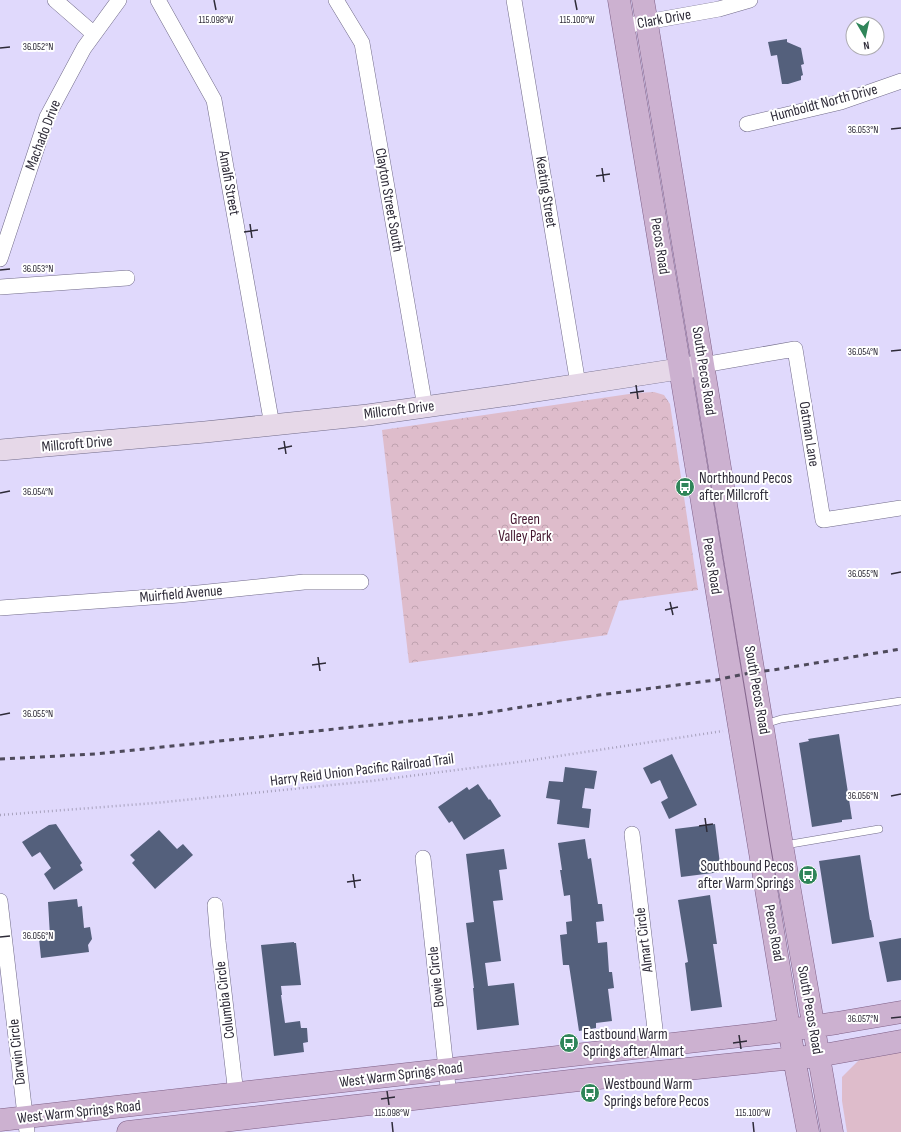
<svg xmlns="http://www.w3.org/2000/svg" width="901" height="1132" viewBox="0 0 901 1132" font-family="'Sofia Sans Condensed',sans-serif">
	<defs>
		<pattern id="park-crowns" width="20" height="18" patternUnits="userSpaceOnUse"><rect width="20" height="18" fill="#debccb"/><path d="M2 6a3 3 0 1 1 6 0M12 15a3 3 0 1 1 6 0" fill="none" stroke="#bfa2af"/></pattern>
	</defs>
	<rect width="100%" height="100%" fill="#e0d9fc"/>
	<path fill="#debccb" d="M 901,1050 L 901,1132 L 847,1132 L 842,1101 L 842,1077 L 864,1055 Z"/>
	<path fill="url(#park-crowns)" d="M 654,392 L 664,395 L 670,404 L 698,590 L 619,601 L 607,635 L 409,663 L 382,430 L 636,393 Z"/>
	<path fill="#54607c" d="M 787,39 L 787,42 L 801,48 L 804,64 L 801,65 L 803,75 L 801,76 L 801,80 L 788,84 L 782,84 L 777,55 L 771,56 L 768,42 Z
		M 839,734 L 852,819 L 842,820 L 842,822 L 812,827 L 799,743 L 809,741 L 808,739 Z
		M 672,754 L 697,805 L 669,819 L 661,802 L 668,798 L 660,780 L 651,784 L 643,768 Z
		M 565,767 L 597,771 L 594,789 L 585,788 L 582,808 L 591,809 L 589,828 L 557,824 L 560,800 L 546,798 L 549,781 L 563,782 Z
		M 478,784 L 489,800 L 490,799 L 501,816 L 464,840 L 452,821 L 449,823 L 438,807 L 467,787 L 469,790 Z
		M 56,824 L 82,863 L 80,865 L 83,870 L 54,890 L 44,874 L 51,868 L 40,852 L 32,857 L 22,842 L 49,825 Z
		M 715,824 L 721,872 L 681,877 L 675,829 Z
		M 159,830 L 177,849 L 183,844 L 193,855 L 155,889 L 132,863 L 135,860 L 130,855 Z
		M 585,839 L 588,859 L 591,858 L 598,904 L 602,904 L 604,921 L 596,922 L 598,943 L 607,942 L 609,972 L 612,972 L 614,988 L 608,989 L 612,1021 L 596,1023 L 596,1028 L 579,1031 L 569,965 L 563,965 L 560,935 L 567,934 L 566,922 L 572,921 L 570,895 L 564,896 L 560,870 L 562,870 L 558,843 Z
		M 504,849 L 507,869 L 499,870 L 503,900 L 493,901 L 501,961 L 485,963 L 488,986 L 514,983 L 519,1025 L 477,1030 L 473,988 L 474,988 L 466,923 L 474,922 L 466,854 Z
		M 860,855 L 870,920 L 871,920 L 874,937 L 832,944 L 819,861 Z
		M 710,895 L 717,944 L 713,944 L 722,1007 L 691,1011 L 685,963 L 688,962 L 678,900 Z
		M 77,899 L 78,907 L 82,906 L 84,928 L 90,927 L 92,939 L 88,945 L 89,952 L 41,958 L 39,938 L 50,936 L 48,902 Z
		M 901,938 L 901,980 L 887,982 L 879,942 Z
		M 294,942 L 294,943 L 296,943 L 301,985 L 281,986 L 282,995 L 281,995 L 285,1023 L 300,1021 L 301,1028 L 307,1028 L 308,1042 L 303,1043 L 304,1052 L 274,1056 L 261,945 Z"/>
	<g fill="none" stroke-linecap="round" stroke-linejoin="round">
		<g stroke="#716b89" stroke-width="8">
			<path id="lane" d="M 765,724 L 781,719 L 901,701
				M 785,845 L 879,829"/>
		</g>
		<g stroke="#716b89" stroke-width="16">
			<path id="street" d="M 55,0 L 94,34
				M 158,0 L 214,100 L 272,425
				M 336,0 L 362,43 L 425,407
				M 514,0 L 578,384
				M 624,26 L 719,9 L 750,0
				M 747,124 L 841,102 L 901,81
				M 0,259 L 47,117 L 84,48 L 119,0
				M 0,287 L 127,278
				M 703,365 L 795,349 L 823,520 L 901,508
				M 0,608 L 179,595 L 304,582 L 361,582
				M 632,834 L 657,1046
				M 423,858 L 449,1096
				M 0,901 L 27,1132
				M 215,905 L 218,941 L 236,1094"/>
		</g>
		<g stroke="#716b89" stroke-width="22">
			<path id="secondary" d="M 0,450 L 205,432 L 368,415 L 510,395 L 698,366"/>
		</g>
		<g stroke="#7f6087" stroke-width="23">
			<path id="primary" d="M 619,0 L 794,1058 L 808,1132
				M 643,0 L 782,845 L 832,1132
				M 0,1120 L 768,1033 L 837,1023 L 901,1012
				M 128,1132 L 579,1080 L 794,1058 L 818,1056 L 901,1041"/>
		</g>
		<path stroke="#a7a1bd" stroke-width="2.5" stroke-dasharray="1 3" stroke-linecap="butt" d="M 0,815 L 155,803 L 371,781 L 526,761 L 723,731"/>
		<use href="#lane" stroke="#fff" stroke-width="7"/>
		<use href="#street" stroke="#fff" stroke-width="15"/>
		<use href="#secondary" stroke="#e6d8e8" stroke-width="21"/>
		<use href="#primary" stroke="#ccb1d0" stroke-width="22"/>
		<path stroke="#4e4a5b" stroke-width="3" stroke-dasharray="5 5" stroke-linecap="butt" d="M 0,759 L 96,754 L 478,714 L 599,695 L 716,680 L 754,672 L 773,670 L 901,649"/>
	</g>
	<path fill="none" stroke="#2e2b38" stroke-width="1.5" d="M 214,0 L 216,10M 575,0 L 577,10M 0,48 L 10,47M 891,129 L 901,128M 602,168 L 604,182M 596,176 L 610,174M 250,224 L 252,238M 244,232 L 258,230M 0,270 L 10,269M 891,351 L 901,350M 636,385 L 638,399M 630,393 L 644,391M 284,441 L 286,454M 278,449 L 292,446M 0,493 L 10,491M 891,574 L 901,572M 670,602 L 673,615M 665,610 L 678,607M 318,657 L 320,671M 312,665 L 326,663M 0,715 L 10,713M 891,796 L 901,794M 705,818 L 707,832M 699,826 L 713,824M 353,874 L 355,888M 347,882 L 361,880M 0,937 L 10,936M 891,1018 L 901,1017M 739,1035 L 741,1049M 733,1043 L 747,1041M 387,1091 L 389,1105M 381,1099 L 395,1097M 392,1122 L 393,1132M 753,1122 L 754,1132"/>
	<defs>
		<g id="bus-disc" transform="scale(1)"><circle r="9.5" fill="#2f8559" stroke="#fff"/><path d="M-5-6H5V4H4V6H2V4H-2V6H-4V4H-5ZM-3.5-4V0h7V-4ZM-3.5 1.2v1.5H-2V1.2ZM2 1.2v1.5H3.5V1.2Z" fill="#fff"/></g>
	</defs>
	<g fill-rule="evenodd">
		<use href="#bus-disc" x="685" y="487"/>
		<use href="#bus-disc" x="808" y="875"/>
		<use href="#bus-disc" x="569" y="1043"/>
		<use href="#bus-disc" x="590" y="1093"/>
	</g>
	<g text-anchor="middle" dominant-baseline="central" stroke-width="4" stroke-linejoin="round" paint-order="stroke">
		<g font-size="15" fill="#2e2b38" stroke="#fff">
			<text transform="translate(664 19) rotate(-10)">Clark Drive</text>
			<text transform="translate(824 103) rotate(-15)">Humboldt North Drive</text>
			<text transform="translate(43 135) rotate(-69)">Machado Drive</text>
			<text transform="translate(229 183) rotate(80)">Amalfi Street</text>
			<text transform="translate(546 192) rotate(81)">Keating Street</text>
			<text transform="translate(389 200) rotate(80)">Clayton Street South</text>
			<text transform="translate(660 246) rotate(81)">Pecos Road</text>
			<text transform="translate(704 371) rotate(81)">South Pecos Road</text>
			<text transform="translate(399 410) rotate(-7)">Millcroft Drive</text>
			<text transform="translate(809 434) rotate(81)">Oatman Lane</text>
			<text transform="translate(77 444) rotate(-5)">Millcroft Drive</text>
			<text transform="translate(712 566) rotate(81)">Pecos Road</text>
			<text transform="translate(181 594) rotate(-5)">Muirfield Avenue</text>
			<text transform="translate(757 690) rotate(80)">South Pecos Road</text>
			<text transform="translate(362 770) rotate(-7)">Harry Reid Union Pacific Railroad Trail</text>
			<text transform="translate(774 933) rotate(80)">Pecos Road</text>
			<text transform="translate(644 940) rotate(-97)">Almart Circle</text>
			<text transform="translate(436 977) rotate(-96)">Bowie Circle</text>
			<text transform="translate(225 1000) rotate(-97)">Columbia Circle</text>
			<text transform="translate(810 1010) rotate(80)">South Pecos Road</text>
			<text transform="translate(17 1052) rotate(-96)">Darwin Circle</text>
			<text transform="translate(401 1075) rotate(-7)">West Warm Springs Road</text>
			<text transform="translate(79 1112) rotate(-6)">West Warm Springs Road</text>
		</g>
		<g font-size="15" fill="#2e2b38" stroke="#fff" text-anchor="start">
			<text x="699" y="478">Northbound Pecos<tspan x="699" dy="17">after Millcroft</tspan></text>
			<text x="794" y="866" text-anchor="end">Southbound Pecos<tspan x="794" dy="17">after Warm Springs</tspan></text>
			<text x="583" y="1034">Eastbound Warm<tspan x="583" dy="17">Springs after Almart</tspan></text>
			<text x="604" y="1084">Westbound Warm<tspan x="604" dy="17">Springs before Pecos</tspan></text>
		</g>
		<g font-size="15" fill="#451830" stroke="#fff">
			<text x="525" y="519">Green<tspan x="525" dy="17">Valley Park</tspan></text>
		</g>
	</g>
	<g font-size="10" text-anchor="middle" fill="#2e2b38" stroke="#fff" stroke-width="4" stroke-linejoin="round" paint-order="stroke">
		<text x="216" y="23">115.098°W</text>
		<text x="577" y="23">115.100°W</text>
		<text x="38" y="50">36.052°N</text>
		<text x="863" y="133">36.053°N</text>
		<text x="38" y="272">36.053°N</text>
		<text x="863" y="355">36.054°N</text>
		<text x="38" y="495">36.054°N</text>
		<text x="863" y="577">36.055°N</text>
		<text x="38" y="717">36.055°N</text>
		<text x="863" y="799">36.056°N</text>
		<text x="38" y="939">36.056°N</text>
		<text x="863" y="1022">36.057°N</text>
		<text x="392" y="1116">115.098°W</text>
		<text x="753" y="1116">115.100°W</text>
	</g>
	<g transform="translate(865 36) rotate(171)"><circle r="19" fill="#ffffff" stroke="#abaaaf"/>
	<path d="M0-3L7 15L0 10L-7 15Z" fill="#2f8559"/>
	<text y="-6" font-size="11" font-weight="bold" text-anchor="middle" fill="#2e2b38">N</text>
	</g>
</svg>
